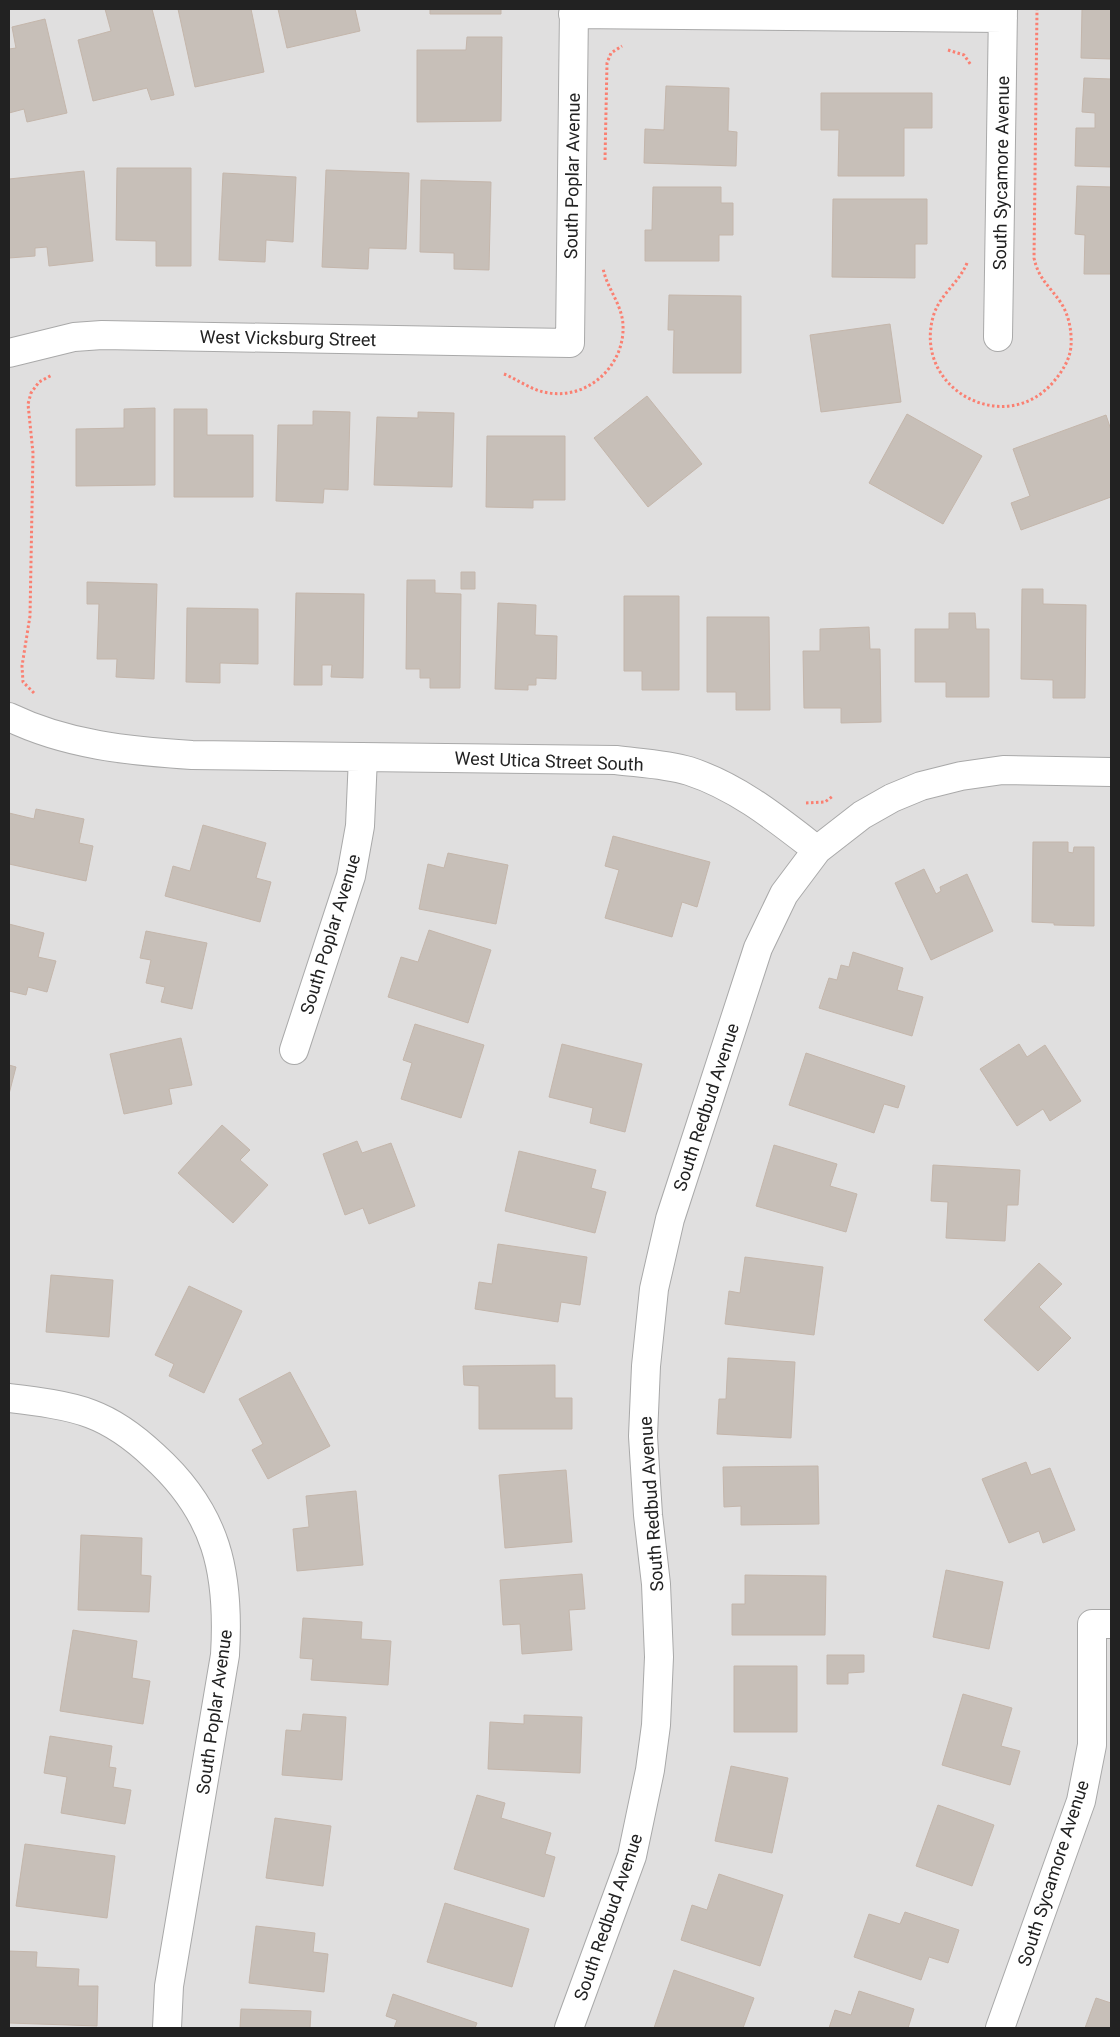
<svg xmlns="http://www.w3.org/2000/svg" width="1120" height="2037" viewBox="0 0 1120 2037" font-family="Roboto,sans-serif">
	<rect width="100%" height="100%" fill="#f2efe9"/>
	<path fill="#e0dfdf" d="M 9,9 L 1111,9 L 1111,2028 L 9,2028 Z"/>
	<path fill="#c7bfb8" stroke="#c4b6ab" d="M 105,9 L 152,9 L 174,95 L 151,100 L 147,88 L 93,101 L 78,40 L 111,31 Z
		M 178,9 L 251,9 L 264,72 L 195,87 Z
		M 278,9 L 355,9 L 360,31 L 287,48 Z
		M 430,9 L 501,9 L 501,14 L 430,14 Z
		M 1082,9 L 1111,9 L 1111,59 L 1081,58 Z
		M 45,19 L 67,113 L 27,122 L 24,109 L 9,113 L 9,49 L 16,48 L 12,27 Z
		M 467,37 L 502,37 L 501,121 L 417,122 L 417,50 L 466,50 Z
		M 1084,78 L 1111,79 L 1111,167 L 1075,166 L 1076,128 L 1095,128 L 1095,113 L 1082,112 Z
		M 666,86 L 729,88 L 728,131 L 737,132 L 736,166 L 644,163 L 645,129 L 664,130 Z
		M 821,93 L 932,93 L 932,128 L 904,128 L 904,176 L 838,176 L 839,130 L 821,130 Z
		M 117,168 L 191,168 L 191,266 L 156,266 L 156,241 L 116,240 Z
		M 326,170 L 409,173 L 406,249 L 369,248 L 368,269 L 322,267 Z
		M 84,171 L 93,261 L 49,266 L 47,247 L 35,248 L 35,256 L 9,258 L 9,179 Z
		M 223,173 L 296,177 L 293,242 L 266,240 L 265,262 L 219,260 Z
		M 421,180 L 491,182 L 489,270 L 454,269 L 454,253 L 420,252 Z
		M 1077,186 L 1111,187 L 1111,274 L 1084,274 L 1085,235 L 1075,234 Z
		M 653,187 L 721,187 L 721,203 L 733,203 L 733,235 L 719,235 L 719,261 L 645,261 L 645,230 L 652,230 Z
		M 833,199 L 927,199 L 927,244 L 915,244 L 915,278 L 832,277 Z
		M 669,295 L 741,296 L 741,373 L 673,373 L 674,330 L 668,330 Z
		M 890,324 L 901,402 L 821,412 L 810,335 Z
		M 647,396 L 702,464 L 648,507 L 594,438 Z
		M 155,408 L 155,485 L 76,486 L 76,429 L 124,428 L 124,409 Z
		M 174,409 L 207,409 L 207,435 L 253,435 L 253,497 L 174,497 Z
		M 313,411 L 350,412 L 348,490 L 324,489 L 323,503 L 276,501 L 278,425 L 313,425 Z
		M 418,412 L 454,413 L 452,487 L 374,485 L 377,417 L 418,418 Z
		M 907,414 L 982,456 L 943,524 L 869,483 Z
		M 1106,415 L 1111,430 L 1111,497 L 1021,530 L 1011,503 L 1030,496 L 1013,449 Z
		M 487,436 L 565,436 L 565,500 L 533,500 L 533,508 L 486,507 Z
		M 461,572 L 475,572 L 475,589 L 461,589 Z
		M 407,580 L 435,580 L 435,593 L 461,594 L 460,688 L 430,688 L 430,678 L 420,678 L 420,669 L 406,669 Z
		M 87,582 L 157,584 L 154,679 L 116,677 L 117,659 L 97,659 L 99,604 L 87,604 Z
		M 1022,589 L 1043,589 L 1043,604 L 1086,605 L 1085,698 L 1053,698 L 1053,680 L 1021,679 Z
		M 296,593 L 364,594 L 363,678 L 331,677 L 332,665 L 322,665 L 322,685 L 294,685 Z
		M 624,596 L 679,596 L 679,690 L 642,690 L 642,671 L 624,671 Z
		M 498,603 L 536,605 L 535,635 L 557,636 L 556,679 L 536,678 L 536,685 L 528,685 L 528,690 L 495,689 Z
		M 187,608 L 258,609 L 258,664 L 220,663 L 220,683 L 186,682 Z
		M 949,613 L 975,613 L 976,629 L 989,629 L 989,697 L 946,697 L 946,682 L 915,682 L 915,629 L 949,629 Z
		M 707,617 L 769,617 L 770,710 L 736,710 L 736,692 L 707,692 Z
		M 869,627 L 870,649 L 880,649 L 881,722 L 841,723 L 841,708 L 804,708 L 803,651 L 820,651 L 820,629 Z
		M 36,809 L 84,819 L 79,843 L 93,846 L 86,881 L 9,864 L 9,813 L 34,819 Z
		M 203,825 L 266,843 L 256,878 L 271,882 L 260,922 L 165,896 L 173,866 L 190,871 Z
		M 613,836 L 710,862 L 697,907 L 682,902 L 672,937 L 605,918 L 619,870 L 605,866 Z
		M 1033,842 L 1068,842 L 1068,852 L 1073,853 L 1074,847 L 1094,847 L 1094,926 L 1054,925 L 1054,923 L 1032,922 Z
		M 448,853 L 508,865 L 496,924 L 419,909 L 428,864 L 444,868 Z
		M 924,869 L 936,894 L 941,891 L 940,887 L 967,874 L 993,931 L 931,960 L 895,883 Z
		M 9,924 L 44,933 L 38,957 L 56,961 L 47,992 L 28,987 L 26,995 L 9,991 Z
		M 429,930 L 491,950 L 468,1023 L 388,997 L 401,957 L 418,962 Z
		M 146,931 L 207,943 L 192,1009 L 161,1002 L 165,987 L 146,983 L 151,960 L 140,958 Z
		M 853,952 L 903,968 L 897,990 L 923,997 L 912,1036 L 819,1008 L 829,978 L 837,980 L 841,965 L 849,967 Z
		M 415,1024 L 484,1045 L 461,1118 L 401,1099 L 412,1063 L 403,1060 Z
		M 181,1038 L 192,1085 L 169,1089 L 172,1104 L 124,1114 L 110,1054 Z
		M 562,1044 L 642,1064 L 625,1132 L 590,1123 L 593,1108 L 549,1097 Z
		M 1019,1044 L 1027,1057 L 1045,1045 L 1081,1101 L 1050,1121 L 1043,1109 L 1017,1126 L 980,1069 Z
		M 806,1053 L 905,1086 L 898,1108 L 884,1104 L 874,1133 L 789,1105 Z
		M 9,1065 L 16,1067 L 9,1094 Z
		M 222,1125 L 250,1150 L 240,1160 L 268,1185 L 233,1223 L 178,1173 Z
		M 357,1141 L 362,1153 L 391,1143 L 415,1206 L 369,1224 L 363,1208 L 345,1215 L 323,1154 Z
		M 774,1145 L 837,1164 L 830,1186 L 857,1194 L 846,1232 L 756,1206 Z
		M 519,1151 L 596,1170 L 591,1188 L 606,1192 L 595,1233 L 505,1211 Z
		M 933,1165 L 1020,1170 L 1018,1205 L 1007,1205 L 1005,1241 L 946,1238 L 948,1202 L 931,1201 Z
		M 498,1244 L 587,1257 L 580,1305 L 561,1302 L 558,1322 L 475,1309 L 479,1282 L 492,1284 Z
		M 745,1257 L 823,1267 L 814,1335 L 725,1324 L 729,1291 L 740,1293 Z
		M 1039,1263 L 1062,1284 L 1039,1307 L 1071,1338 L 1038,1371 L 984,1320 Z
		M 51,1275 L 113,1280 L 109,1337 L 46,1332 Z
		M 189,1286 L 242,1311 L 204,1393 L 169,1376 L 174,1364 L 155,1355 Z
		M 728,1358 L 795,1362 L 791,1438 L 717,1434 L 719,1399 L 726,1399 Z
		M 555,1365 L 555,1398 L 572,1398 L 572,1429 L 479,1429 L 479,1386 L 464,1385 L 463,1366 Z
		M 290,1372 L 330,1446 L 268,1479 L 252,1450 L 263,1444 L 239,1399 Z
		M 1026,1462 L 1031,1475 L 1050,1468 L 1075,1530 L 1043,1543 L 1039,1531 L 1009,1543 L 982,1479 Z
		M 818,1466 L 819,1524 L 741,1525 L 741,1506 L 724,1507 L 723,1467 Z
		M 566,1470 L 572,1542 L 505,1548 L 499,1475 Z
		M 356,1491 L 363,1565 L 297,1571 L 293,1529 L 309,1527 L 306,1496 Z
		M 81,1535 L 142,1538 L 141,1575 L 151,1576 L 149,1612 L 78,1610 Z
		M 946,1570 L 1003,1582 L 989,1649 L 933,1637 Z
		M 582,1574 L 585,1609 L 569,1610 L 572,1650 L 522,1654 L 520,1624 L 503,1625 L 500,1580 Z
		M 745,1575 L 826,1576 L 825,1635 L 732,1635 L 732,1604 L 745,1604 Z
		M 303,1618 L 362,1622 L 361,1639 L 391,1641 L 388,1685 L 311,1680 L 313,1659 L 300,1658 Z
		M 73,1630 L 137,1641 L 132,1678 L 150,1681 L 143,1724 L 60,1711 Z
		M 827,1655 L 864,1655 L 864,1672 L 848,1673 L 848,1684 L 827,1684 Z
		M 734,1666 L 797,1666 L 797,1732 L 734,1732 Z
		M 963,1694 L 1012,1708 L 1001,1746 L 1020,1751 L 1010,1785 L 942,1765 Z
		M 303,1714 L 346,1717 L 342,1780 L 282,1775 L 286,1730 L 301,1731 Z
		M 524,1715 L 582,1717 L 580,1773 L 488,1769 L 490,1722 L 524,1724 Z
		M 50,1736 L 112,1746 L 109,1767 L 116,1768 L 113,1787 L 131,1790 L 125,1824 L 61,1813 L 67,1777 L 44,1773 Z
		M 731,1766 L 788,1778 L 772,1853 L 715,1841 Z
		M 477,1795 L 505,1803 L 501,1818 L 551,1833 L 545,1854 L 555,1857 L 544,1897 L 454,1869 Z
		M 938,1805 L 994,1825 L 972,1886 L 916,1866 Z
		M 275,1818 L 331,1826 L 323,1886 L 266,1878 Z
		M 25,1844 L 115,1856 L 107,1918 L 16,1906 Z
		M 719,1874 L 783,1895 L 760,1966 L 681,1940 L 692,1905 L 707,1910 Z
		M 445,1903 L 529,1929 L 512,1987 L 427,1962 Z
		M 905,1912 L 959,1930 L 948,1963 L 929,1957 L 921,1980 L 854,1957 L 869,1914 L 900,1924 Z
		M 256,1926 L 315,1933 L 313,1952 L 328,1954 L 324,1992 L 249,1983 Z
		M 9,1951 L 37,1952 L 36,1967 L 79,1969 L 78,1986 L 98,1986 L 97,2026 L 9,2023 Z
		M 674,1970 L 754,1998 L 743,2028 L 654,2028 Z
		M 859,1991 L 914,2009 L 908,2028 L 829,2028 L 835,2010 L 851,2015 Z
		M 393,1994 L 477,2023 L 475,2028 L 394,2028 L 397,2020 L 386,2016 Z
		M 1096,1998 L 1111,2003 L 1111,2028 L 1085,2028 Z
		M 241,2009 L 311,2011 L 310,2028 L 240,2028 Z"/>
	<g fill="none" stroke-linecap="round" stroke-linejoin="round">
		<g stroke="#a9a9a9" stroke-width="30">
			<path id="minor" d="M 573,14 L 1003,18
				M 998,337 L 1003,9
				M 9,353 L 74,337 L 102,335 L 570,343 L 574,9
				M 9,717 C 67,745 129,751 192,755 L 616,760 C 640,763 666,764 689,771 C 738,787 777,819 817,850
				M 294,1050 L 351,876 L 360,826 L 363,757
				M 9,1398 C 34,1401 68,1405 91,1414 C 115,1423 136,1439 154,1456 C 217,1513 230,1572 225,1655 L 169,1986 L 167,2028
				M 569,2028 L 632,1856 L 650,1770 L 656,1725 L 659,1657 L 656,1584 L 648,1515 L 643,1436 L 646,1366 L 654,1289 L 670,1219 L 758,948 L 784,894 L 817,850 L 862,815 L 892,798 L 921,786 L 961,776 L 1003,770 L 1111,772
				M 1000,2028 L 1081,1801 L 1092,1745 L 1092,1624 L 1111,1624"/>
		</g>
		<path stroke="#fa8072" stroke-width="3" stroke-dasharray="2.5 2.5" stroke-linecap="butt" d="M 948,50 L 964,55 L 971,65
			M 605,160 L 607,63 L 611,53 L 622,46
			M 967,263 C 959,283 939,295 933,317 C 913,391 1008,439 1055,380 C 1063,370 1070,359 1071,346 C 1072,332 1069,315 1061,303 C 1049,285 1039,280 1034,258 L 1037,9
			M 504,374 C 519,380 532,391 549,393 C 589,399 625,365 623,325 C 622,304 607,289 603,268
			M 34,693 L 23,682 L 22,666 L 30,616 L 33,453 L 28,404 L 31,393 L 39,382 L 52,375
			M 806,803 L 825,802 L 833,796"/>
		<use href="#minor" stroke="#fff" stroke-width="28"/>
	</g>
	<g text-anchor="middle" dominant-baseline="central" stroke-width="5" stroke-linejoin="round" paint-order="stroke">
		<g font-size="18" fill="#222" stroke="#fff">
			<text transform="translate(1001 173) rotate(-89)">South Sycamore Avenue</text>
			<text transform="translate(572 176) rotate(-89)">South Poplar Avenue</text>
			<text transform="translate(288 338) rotate(1)">West Vicksburg Street</text>
			<text transform="translate(549 761) rotate(2)">West Utica Street South</text>
			<text transform="translate(330 934) rotate(-73)">South Poplar Avenue</text>
			<text transform="translate(706 1107) rotate(-72)">South Redbud Avenue</text>
			<text transform="translate(651 1504) rotate(-94)">South Redbud Avenue</text>
			<text transform="translate(214 1712) rotate(-82)">South Poplar Avenue</text>
			<text transform="translate(1053 1873) rotate(-72)">South Sycamore Avenue</text>
			<text transform="translate(608 1917) rotate(-71)">South Redbud Avenue</text>
		</g>
	</g>
	<rect width="1120" height="2037" fill="none" stroke="#222222" stroke-width="20"/>
</svg>
